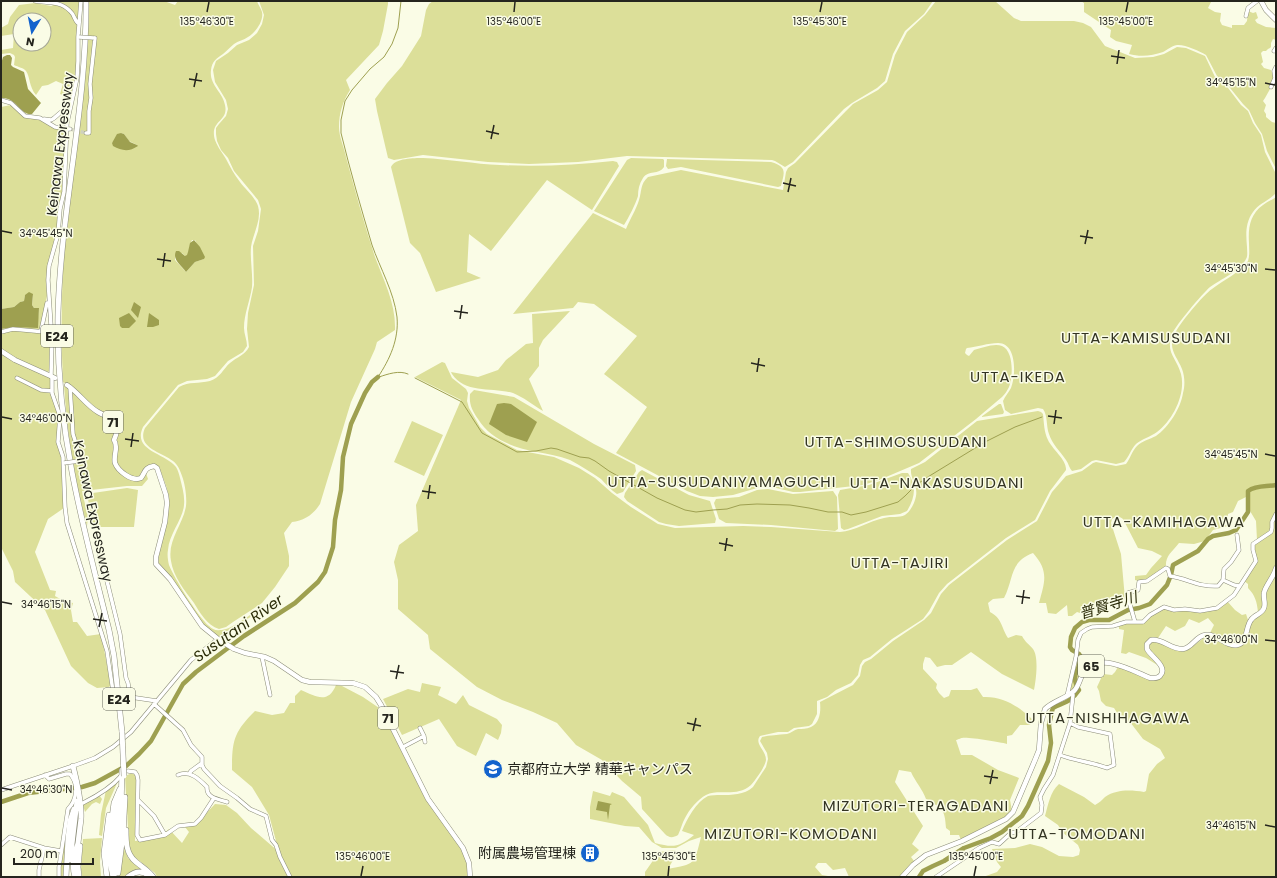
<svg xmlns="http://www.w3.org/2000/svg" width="1277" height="878" viewBox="0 0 1277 878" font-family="Poppins,'Noto Sans JP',sans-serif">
	<rect width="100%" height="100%" fill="#fafce6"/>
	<path fill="#dcdf99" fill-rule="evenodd" d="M 64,1 L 80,1 L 76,78 L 71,98 L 60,94 L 63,84 L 56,81 L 48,85 L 42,86 L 36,95 C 29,87 30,76 26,71 C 24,68 18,67 14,65 L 15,57 L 14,55 L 10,53 L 1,54 L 1,50 L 13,48 L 14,34 L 1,36 L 1,28 L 8,24 L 10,17 L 19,5 L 35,3 L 51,6 ZM 20,20 L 44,20 L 44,44 L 20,44 Z
		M 89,1 L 164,1 L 175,5 L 178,1 L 257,1 C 258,5 261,8 262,12 C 264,21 255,33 248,37 C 244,40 238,41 234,44 C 230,47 227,51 223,54 C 217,58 212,61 211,70 C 209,85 223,92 225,105 C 229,122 209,120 215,140 C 218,148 222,152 226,159 C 230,167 234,174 240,182 C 245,189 255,197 258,206 C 262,220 253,233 251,247 C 250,260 253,274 252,287 C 250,301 244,314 244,328 C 244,334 247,340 247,346 L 243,352 L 228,361 L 215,376 L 207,379 L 187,381 L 178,385 L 143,427 C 132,451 165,453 176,467 C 178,470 179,474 180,478 C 182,486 185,496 184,505 C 183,519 169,534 168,550 C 167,555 168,561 169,565 C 174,578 199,618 209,626 C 212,629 216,631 220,630 C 232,630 252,613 262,606 L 263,607 L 263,609 L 219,637 L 203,625 L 158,563 L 157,561 C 162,540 171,516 168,494 C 167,486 163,478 160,470 C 156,464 151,466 145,467 L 142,476 L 132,478 C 128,475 122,471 119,467 C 112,460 115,435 116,425 L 73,388 L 63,382 C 61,340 61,298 64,255 C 72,170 88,86 89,1 ZM 121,133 L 124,134 L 129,141 L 137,145 L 112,143 ZM 192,240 L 195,240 L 204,259 L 195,262 L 186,272 L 175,260 L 175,257 L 182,253 L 185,256 L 187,256 C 190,251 189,245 192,240 Z
		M 259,1 L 388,1 L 388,4 L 383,31 L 379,45 L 346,80 L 350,90 C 343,101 339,113 339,127 C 339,137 344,147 346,157 C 355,190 364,224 375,257 C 384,281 396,304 395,330 L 377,342 L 375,349 L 351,402 L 320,504 C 314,514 304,521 292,522 L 284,533 L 289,556 L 289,566 L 275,587 L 262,603 L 233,622 L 226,627 L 219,629 C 207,625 200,613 194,603 C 185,591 173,576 171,561 C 167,540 183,525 186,506 C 187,497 185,484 182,476 C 180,470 178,465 173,461 C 162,452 136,448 145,428 L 179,387 C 189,381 199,384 210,381 C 220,378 223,369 230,363 C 237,357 245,355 249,347 L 247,329 L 248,313 L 254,285 L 253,246 L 258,231 L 261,209 L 258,200 L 234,171 L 228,158 L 221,150 L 217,141 L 216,134 L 216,128 L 219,124 L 226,116 L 228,109 L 226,100 L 215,82 L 213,70 L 216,61 L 228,53 L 237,45 L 249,40 L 257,33 L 262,24 L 264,15 Z
		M 433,1 L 933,1 L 924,14 L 905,31 L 893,54 L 885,81 L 877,88 L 852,103 L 844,109 L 793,162 L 785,167 L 775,161 L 772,160 L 627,156 L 578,162 L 529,164 L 488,162 L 423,155 L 394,160 L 388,158 L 377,111 L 375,99 L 387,83 L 402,66 L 421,36 L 426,10 L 429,4 Z
		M 936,1 L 995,1 L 1014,18 L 1021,21 L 1074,21 L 1083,23 L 1091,27 L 1105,46 L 1135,58 L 1153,57 L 1164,54 L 1177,47 L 1186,48 L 1205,56 L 1215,77 L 1225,84 L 1241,105 L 1248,111 L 1253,123 L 1261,135 L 1265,152 L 1276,174 L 1276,193 C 1269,201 1259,203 1253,212 C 1245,223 1246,235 1247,247 C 1247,251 1248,256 1246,259 C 1241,270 1220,280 1210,287 C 1202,294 1176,325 1172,334 C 1165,353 1177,358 1181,374 C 1186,394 1173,420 1157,432 C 1150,437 1142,439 1136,444 C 1131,449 1129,457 1124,462 L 1116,464 L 1096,460 L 1092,461 L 1081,469 L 1072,471 C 1069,468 1069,464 1066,460 C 1060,451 1052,444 1049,434 C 1046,426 1048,416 1043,409 L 1038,408 L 1011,414 L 1005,410 L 1003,401 C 1005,396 1009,392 1011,388 C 1016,375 1017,343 998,343 C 988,343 977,347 967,348 L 966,349 L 965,353 L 967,355 L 969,356 L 974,350 C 982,348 994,343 1002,346 C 1014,351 1013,377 1009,387 C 1007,391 1005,394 1002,397 L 976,419 L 919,463 L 879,480 L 863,485 L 800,492 L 793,492 L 768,486 L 757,488 L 733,495 L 713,497 L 700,496 L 687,491 L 616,453 L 647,407 L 604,374 L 637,336 L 594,304 L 578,302 L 573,308 L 513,314 L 593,213 L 626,229 C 630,219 636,210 639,200 C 642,191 640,184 648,177 L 681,170 L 783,190 L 786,172 L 788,168 L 795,163 L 846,111 L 853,104 L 878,90 L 887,82 L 895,55 L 907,32 L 925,15 Z
		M 1081,1 L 1217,1 L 1215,2 L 1211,2 L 1208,8 L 1215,12 L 1221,13 L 1220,21 L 1222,25 L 1232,28 L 1232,25 L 1244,25 L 1247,21 L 1248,11 L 1253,13 L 1256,12 L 1258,18 L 1255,20 L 1257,23 L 1266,27 L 1276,28 L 1276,40 L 1273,39 L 1271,43 L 1271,47 L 1270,48 L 1268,49 L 1266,51 L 1263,51 L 1261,53 L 1263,62 L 1261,64 L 1264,68 L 1271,70 L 1275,80 L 1265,98 L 1263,101 L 1266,105 L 1264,111 L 1266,114 L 1266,117 L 1272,122 L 1276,123 L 1276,169 L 1267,151 L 1262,134 L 1255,123 L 1249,110 L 1243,104 L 1226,83 L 1217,76 L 1206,55 C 1200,51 1184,44 1177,45 C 1171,46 1167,50 1163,52 C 1152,56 1140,57 1129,54 L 1132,45 L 1116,41 L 1110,37 L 1111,30 L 1084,12 L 1084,3 Z
		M 11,105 L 24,117 L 43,120 L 51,127 L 65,131 L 64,179 L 57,234 L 46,280 L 47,296 L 40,330 L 1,331 L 1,329 L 15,327 L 38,327 L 38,318 L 39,309 L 34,308 L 32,305 L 33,295 L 25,295 L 24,301 L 20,302 L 14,307 L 1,309 L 1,107 Z
		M 423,158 C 449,159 474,164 500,165 C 538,167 575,165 613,161 L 617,162 L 619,166 L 592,210 L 547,180 L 491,251 L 469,234 L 467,272 L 481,278 L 436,292 L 420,253 L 410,243 L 391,167 C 395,158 414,158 423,158 Z
		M 631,158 L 663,159 L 664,160 L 664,167 C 659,175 648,170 643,178 C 639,184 638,190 638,196 C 636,203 628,219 624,225 L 594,211 L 627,160 Z
		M 667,159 L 771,162 C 788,167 784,173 781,186 L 778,187 L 681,167 L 668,169 L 666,166 Z
		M 1276,197 L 1276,512 L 1271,530 L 1257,540 L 1256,521 L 1250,511 L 1250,504 L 1248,496 L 1238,501 L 1233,512 L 1228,514 L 1228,526 L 1213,530 L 1205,541 L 1194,544 L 1179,543 C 1172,552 1165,556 1166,567 L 1147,580 L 1142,582 L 1135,580 L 1135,576 L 1146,575 L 1151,568 L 1162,556 L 1152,551 L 1138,548 L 1123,519 C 1119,516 1116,516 1112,519 L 1111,523 L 1121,554 L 1125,599 L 1110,599 L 1098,602 L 1096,609 L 1083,614 L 1077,612 L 1072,616 L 1068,616 L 1067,605 L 1056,614 L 1048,613 L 1046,603 L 1039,603 C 1045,581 1049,571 1033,553 C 1009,562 1014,579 1004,598 L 993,599 L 988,603 L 990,612 C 1002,618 1001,627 1008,638 L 1016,635 L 1022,636 C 1025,642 1029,644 1033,649 C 1039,657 1036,680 1034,690 L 1002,674 L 971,652 L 952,665 L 945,665 L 937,667 L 930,658 L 925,657 L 923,664 L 923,669 L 937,684 L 936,688 L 939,693 L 944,698 L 949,696 L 951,690 L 971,690 L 977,688 L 983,697 C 1003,696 1018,706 1032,719 L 1030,725 L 1020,725 L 1012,735 L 1007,736 L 1007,744 C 999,742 970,737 962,738 C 961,738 957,740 956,740 L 961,755 L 972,755 L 998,770 L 1019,778 L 1010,800 L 1012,811 L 1005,817 L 961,840 L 959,835 L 950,835 L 950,831 L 946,828 C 945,809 942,808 926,799 C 923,790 915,781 911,772 L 899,770 L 895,782 L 923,826 L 912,844 L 919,850 L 911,857 L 914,861 L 900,877 L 849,877 L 845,868 L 833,870 L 826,863 L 818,863 L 815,867 L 822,875 L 834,877 L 645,877 L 645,872 L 659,852 L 675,850 L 677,853 L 668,869 C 695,864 694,865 701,837 L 689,841 L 676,848 L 662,848 L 652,842 L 639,827 L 625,826 L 590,819 L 590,807 L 593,791 L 610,796 L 612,792 L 624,797 L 648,825 L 655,843 C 674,848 679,847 694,835 L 682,831 C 687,819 696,802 708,796 C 711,795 717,795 720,795 C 732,795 744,795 753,787 L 766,767 L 768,759 L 767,753 L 760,741 L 762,737 C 770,735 778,735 787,734 C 791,733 794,730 798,729 C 802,729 806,729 811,727 C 820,723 821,711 820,702 L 853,685 L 860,676 L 862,666 L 865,662 L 871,659 L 893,641 L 924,620 L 931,613 L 941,594 L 949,585 L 1007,540 L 1037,521 L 1052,492 L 1066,476 L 1082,471 L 1093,463 L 1096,462 L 1116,466 L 1126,464 C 1130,459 1132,451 1137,446 C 1142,441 1150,439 1156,436 C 1168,428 1181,408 1183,393 C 1185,386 1185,377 1182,369 C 1177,356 1167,349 1175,333 C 1180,323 1203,295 1212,289 C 1222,281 1241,272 1248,261 C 1250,255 1249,248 1249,243 C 1248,228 1250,214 1263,205 C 1267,202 1272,200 1276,197 Z
		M 570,311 L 543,340 L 539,348 L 539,366 L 529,379 L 543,411 C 533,405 523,397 513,393 C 492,387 465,394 452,374 L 451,372 L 478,377 L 498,370 L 506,360 L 526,344 L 533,343 L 532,314 Z
		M 10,330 L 41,332 L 50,334 L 49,371 L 48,372 L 16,359 L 1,350 L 1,332 Z
		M 1,352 L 51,377 L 59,416 L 58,434 L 62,457 L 64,508 L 48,519 L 35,552 L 50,590 L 56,591 L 55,596 L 62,600 L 73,603 L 71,610 L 73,622 L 77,622 L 87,636 L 101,634 L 111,685 L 109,687 L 97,688 L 88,683 L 71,666 L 45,610 L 15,582 L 13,571 L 1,547 Z
		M 442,362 L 445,363 L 452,378 L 466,389 L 468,393 L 467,401 L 469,408 L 480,427 L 487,434 L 517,450 L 554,457 L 579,468 L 595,478 L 612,493 L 631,507 L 658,524 L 675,528 L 743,526 L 771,527 L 840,532 C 855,531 869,521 884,518 C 891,516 899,518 905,515 C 911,511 915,502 916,496 C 918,485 910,479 911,469 L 925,462 L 977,421 L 1038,411 L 1041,412 L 1043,414 C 1044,423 1044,432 1048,440 C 1052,449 1067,460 1066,470 L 1050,491 L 1035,520 L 1006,538 L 947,584 L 939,593 L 929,611 L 923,619 L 892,639 L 870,657 L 863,660 L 860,665 L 858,675 L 851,683 L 836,690 L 827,697 L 817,701 L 817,714 L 812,724 L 809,726 L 794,728 L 788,732 L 778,732 L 760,736 C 754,744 766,750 766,760 C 765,767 756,779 751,785 C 736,798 719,788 706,795 C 698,799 689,810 685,818 C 682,823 681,829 678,835 C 673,838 669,838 665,834 L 642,809 L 641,797 L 622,781 L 602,760 L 576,745 L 557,723 L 533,712 L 502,700 L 477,687 L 430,649 L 428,635 L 398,609 L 398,580 L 394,562 L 399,545 L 418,531 L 416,505 L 461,400 L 415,377 Z
		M 64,385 C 74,391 110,417 114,426 C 117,434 115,455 114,463 L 136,481 L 145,470 L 148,479 L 142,486 L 127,486 L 82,491 L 88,517 L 87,526 C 74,480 67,432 64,385 Z
		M 474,390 L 514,397 L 594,444 L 635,465 L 636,471 L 623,492 L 617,494 C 611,490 606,484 601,479 C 591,472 581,466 570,460 C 559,456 548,454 537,452 C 514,448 490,439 478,419 C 472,410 469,404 470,394 Z
		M 999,404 L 1001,404 L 1004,412 L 1003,414 L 981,417 Z
		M 412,421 L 443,435 L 424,476 L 394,462 Z
		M 642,470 L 689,495 L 710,501 L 716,519 L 715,523 L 679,526 L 666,524 L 659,522 L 627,501 L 624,497 L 625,493 L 639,472 Z
		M 902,473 L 908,473 C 917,486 915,498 907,511 L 900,514 L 882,516 L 848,529 L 844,530 L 841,528 L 838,495 L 840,490 L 869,485 Z
		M 127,488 L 138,490 L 134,527 L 93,527 L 88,499 L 93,493 Z
		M 768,489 L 793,494 L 833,491 L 837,497 L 838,529 L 835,531 L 771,525 L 726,523 L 719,519 L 714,503 L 716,499 L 739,497 L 757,490 Z
		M 1276,516 L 1276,562 L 1262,607 L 1258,612 C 1257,602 1255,595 1248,588 L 1248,584 L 1244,581 L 1257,561 L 1254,550 L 1254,545 L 1271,533 L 1273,522 Z
		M 1276,575 L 1276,877 L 983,877 L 997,872 L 1001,867 L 997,862 L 992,849 L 1015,848 L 1030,844 L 1042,847 L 1059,856 L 1073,857 L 1079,855 L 1080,850 L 1078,845 L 1062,832 L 1058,825 L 1045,816 C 1048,805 1050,792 1059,784 L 1084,797 L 1095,805 C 1099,803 1102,800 1105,797 C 1117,789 1131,790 1144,792 L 1146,791 L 1149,774 L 1157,764 L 1165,758 L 1160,749 L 1143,739 L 1130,722 L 1121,719 L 1114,708 L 1106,706 L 1101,701 L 1099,691 L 1097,687 L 1103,674 L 1112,675 L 1115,672 L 1118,667 L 1150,680 L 1164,673 C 1166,661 1152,657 1148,646 L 1151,642 L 1155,641 L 1179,651 L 1183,651 L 1188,650 L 1205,637 C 1214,637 1220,644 1228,646 C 1249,653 1246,632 1252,621 C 1256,615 1262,610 1267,604 L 1266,592 Z
		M 1227,601 L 1235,610 L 1242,615 L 1246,614 L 1248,620 L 1242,640 C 1233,648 1219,638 1210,633 L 1214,625 L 1208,618 L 1199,623 L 1189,619 L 1185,626 L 1175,631 L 1166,626 L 1158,638 C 1154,638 1151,637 1148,640 C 1137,648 1153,660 1159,666 L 1146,658 L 1129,652 L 1126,654 L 1121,653 L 1124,630 L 1119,629 L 1119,625 L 1126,623 L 1140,623 L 1151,615 L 1164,608 L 1209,610 Z
		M 1076,661 L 1083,663 L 1091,663 L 1075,687 L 1069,692 Z
		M 422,683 L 441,687 L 438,695 L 456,704 L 463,695 L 469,705 L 497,719 L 502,725 L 501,733 L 498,740 L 486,733 L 476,756 L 457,746 L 439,719 L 402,735 L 383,699 L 408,689 L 420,692 Z
		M 336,685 L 342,686 L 363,697 L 382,710 L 400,737 L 415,775 L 462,849 L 467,862 L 468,877 L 157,877 L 155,873 L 132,855 L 129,845 L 125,776 L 132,773 L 136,776 L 135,841 L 158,838 L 169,829 L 182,843 L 189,832 L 185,827 L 195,825 L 215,804 L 226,805 L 237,813 L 251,828 L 279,852 L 269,815 L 252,787 L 232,770 C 232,740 234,732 255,711 L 272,715 L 284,713 L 290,703 L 295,703 L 295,696 L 301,690 C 315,696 328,705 336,685 Z
		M 118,781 L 106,808 L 102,836 L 99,835 L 101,814 L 106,790 Z
		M 99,795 L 102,799 L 100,804 L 96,802 L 92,804 L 85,812 L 83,805 Z
		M 66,833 L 64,877 L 60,877 L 59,867 Z
		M 102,838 L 100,862 L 101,877 L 82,877 L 81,869 L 83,839 Z
		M 124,848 L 128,858 L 143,870 C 135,869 130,872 124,877 L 119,877 Z"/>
	<path fill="#9ea050" d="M 7,55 L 10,55 L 12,58 L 11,65 L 13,67 L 24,72 L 28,89 L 41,103 L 32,114 C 19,115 17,97 1,98 L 1,64 L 3,57 Z
		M 121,133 L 124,134 L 130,142 L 137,145 L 138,146 C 129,152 122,151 113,146 L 112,143 L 117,134 Z
		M 194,240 L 200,247 L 205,257 L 204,259 L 195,262 L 186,272 C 181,265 172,260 176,251 L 179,251 L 185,256 L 187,255 L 188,252 L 190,243 Z
		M 29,292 L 33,294 L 32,305 L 34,308 L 39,308 L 38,328 L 15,327 L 1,329 L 1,309 L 14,307 L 20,302 L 24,301 L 25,295 Z
		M 134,302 L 141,307 L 138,318 L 131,310 Z
		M 129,313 L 136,321 L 129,328 L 122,328 L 120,326 L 119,318 Z
		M 149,313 L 159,320 L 159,325 L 153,327 L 147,327 Z
		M 504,403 L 511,404 L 537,422 L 527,442 L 506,435 L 489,424 L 497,404 Z
		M 598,801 L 612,804 L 610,805 L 608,820 L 607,812 L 596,810 Z"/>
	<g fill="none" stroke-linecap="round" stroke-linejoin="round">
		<path stroke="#9ea050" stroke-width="1" d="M 378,377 C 390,359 399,339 397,317 C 394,292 380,268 372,245 C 361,208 350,170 341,133 L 341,120 L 345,101 L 352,90 L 370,69 L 384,57 L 392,44 L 398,28 L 401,1
			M 379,377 C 388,374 399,370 408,374
			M 415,378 L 462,402 L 482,433 L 506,446 L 517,452 L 536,451 L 551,448 L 557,449 L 580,457 L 589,458 L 595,461 L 609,471 L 657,498 L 685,510 L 696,512 L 713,510 L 727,509 L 740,505 L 757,504 L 790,505 L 809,508 L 828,512 L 842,512 L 851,515 L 866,512 L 898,502 L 905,496 L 916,485 L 931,475 L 985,442 L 1015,427 L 1042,417"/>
		<path stroke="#9ea050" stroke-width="4.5" d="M 1,802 L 28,793 L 82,787 L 95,783 L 126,766 L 139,754 L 151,741 L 183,684 L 196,672 L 244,636 L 295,603 L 318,582 L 325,572 L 333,547 L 335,520 L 341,490 L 343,457 L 351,424 L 365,393 L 372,382 L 378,377
			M 919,877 L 923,871 L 933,866 L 944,861 L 964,848 L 991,838 L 1002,832 L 1022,816 L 1028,806 L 1048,761 L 1051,743 L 1049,725 L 1052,711 L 1053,708 C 1065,702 1071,702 1079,690 C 1069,672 1080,674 1081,657 L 1079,654 L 1072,650 L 1070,647 L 1071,637 L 1075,628 L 1082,622 L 1089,620 L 1109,620 L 1128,610 L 1139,608 L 1150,604 L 1167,585 L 1171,575 L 1173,565 L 1198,551 L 1208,539 L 1213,536 L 1229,533 L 1236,530 L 1248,512 L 1248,491 C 1257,485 1266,487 1276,485"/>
		<path stroke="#cfd1be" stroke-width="3.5" stroke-dasharray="3.5 2" stroke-linecap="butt" d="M 70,129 L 86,133"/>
		<g stroke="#8c8d79" stroke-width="4.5">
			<path id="minor" d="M 35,1 C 48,3 60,1 70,11 C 75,15 74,21 79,24
				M 1246,16 L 1248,8 L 1257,1
				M 1274,51 L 1276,48
				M 1271,87 L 1275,78 L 1274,71 L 1276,67
				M 1,100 L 11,103 L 25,116 L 40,118 L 55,127 L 70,129
				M 44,119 L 51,120 C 58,117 60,109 69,110
				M 86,133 L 89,133 L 89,111 L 91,98 L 90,84 L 95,38 L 94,38
				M 41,331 L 47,303
				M 1,332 L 13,329 L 45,332
				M 51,376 L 52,341 L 48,280 L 49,266 L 58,234 L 60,209 L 64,192 L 67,123 L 77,78 L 78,61 L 78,37 L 81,1
				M 52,377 L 52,393 L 60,416 L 58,442 L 63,457 L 65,507 L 67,523 L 107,651 L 114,698 L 116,699
				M 17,378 L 41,390 L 52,391
				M 70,387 L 73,434 L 78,450 L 80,460 L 79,461
				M 98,547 L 101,564 L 106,577 L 120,634 L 126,678 L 128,683 L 130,697
				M 1223,580 L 1224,569 L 1231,562 L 1239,550 L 1237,535
				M 1135,622 L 1128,598 L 1128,593 L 1138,590 L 1139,582 L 1147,581 L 1166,568 L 1168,569 L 1170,576 C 1189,579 1198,587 1218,586 L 1223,580 L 1234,585 L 1239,586
				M 262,657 L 270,695
				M 1067,696 L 1076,657 L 1078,640 L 1081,633 L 1087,629 L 1092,627 L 1113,626 L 1126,622 L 1143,622 L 1150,615 L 1164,607 L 1174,610 L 1185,609 L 1200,611 L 1217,608 L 1234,595 L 1256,561 L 1253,550 L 1253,544 L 1271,532 L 1272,528 L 1272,522 L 1276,514
				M 126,698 L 130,697 L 157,701
				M 154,704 L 183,730 L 191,745 L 202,757 L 202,765 L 204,769 L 220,786 L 237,798 L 250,809 L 266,816 L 272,840 L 276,845 L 280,857 L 290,877
				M 420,728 L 424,736
				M 403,747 L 424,736 L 425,742
				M 1060,755 C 1075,761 1092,762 1107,768 L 1114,765 L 1110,734 L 1078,727 L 1070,723
				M 128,771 L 135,772 L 137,775 L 138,780 L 137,835 L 140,840 L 165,835 L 178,826 L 195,824 L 201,818 L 214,798
				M 189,774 L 191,771 L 202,763
				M 45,775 L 49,779 L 66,774 L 70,774 C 79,784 77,800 68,809 L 59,867 L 59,877
				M 178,775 C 190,770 199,779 207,787 C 206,798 218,799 227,802
				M 1,790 L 73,766 L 95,758 L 113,747 L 131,732 L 191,660 L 218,639
				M 138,800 L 154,816 L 165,835
				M 83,803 C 97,796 111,788 121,776
				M 1,845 L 10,837 L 44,848 L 61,851
				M 39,877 L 39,870 L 44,848
				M 936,877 L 979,848 L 992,842 L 999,844 L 1011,833 L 1016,832 L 1041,813 L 1042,805 L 1040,797 L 1044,789 L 1053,775 L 1070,723 L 1073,695 L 1071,693"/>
		</g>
		<g stroke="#8c8d79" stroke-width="5.5">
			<path id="major" d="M 1261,1 L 1266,10 L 1276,20
				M 1,351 L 15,360 L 55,378
				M 67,385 C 79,393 86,405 98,412 C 105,416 111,417 115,425 C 118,431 116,435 114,440 C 119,447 113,455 115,463 C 118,471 132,482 141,478 C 146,471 144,468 154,466 L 157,468 L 166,495 L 167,503 L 165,522 L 156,557 L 156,564 L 170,579 L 202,626 L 218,639 L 234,649 L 245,653 L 265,657 L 274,661 L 302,680 L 310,682 L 353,683 L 365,687 L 376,697 L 381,705 L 428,799 L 463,848 L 469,863 L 470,877
				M 902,877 L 913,865 L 926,855 L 962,841 L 1006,819 L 1013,812 L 1035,760 L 1039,750 L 1041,723 L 1045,709 C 1053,701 1065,699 1074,691 C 1080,685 1080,675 1086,669 C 1102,653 1133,671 1150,678 C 1154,678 1157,679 1160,676 C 1169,667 1150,656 1147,649 L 1147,644 L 1151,640 C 1162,638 1172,650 1183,649 C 1192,648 1196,636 1205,635 C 1217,633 1225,647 1237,645 C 1248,643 1245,628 1251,620 C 1254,615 1262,614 1264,608 C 1266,603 1263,598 1264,593 C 1265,586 1274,577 1276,568"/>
		</g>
		<g stroke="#8c8d79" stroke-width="6">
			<path id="highway" d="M 86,1 C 87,106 61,208 58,313 C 57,365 62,420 72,472 C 82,525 96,577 109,630 L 114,656 L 122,732
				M 73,766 C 77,782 82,803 81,819 C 80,827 79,835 78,843 C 75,855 71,865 75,877
				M 126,830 C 126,842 126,854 136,862 C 142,867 149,871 153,877
				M 71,860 L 72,844 L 77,801
				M 112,861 L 118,797
				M 118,873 L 123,835 L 125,797
				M 66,877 L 68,839 L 70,821 L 74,809
				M 79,877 L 78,867 L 80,846
				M 107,877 L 104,853 L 109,815
				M 113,877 L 108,853 L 110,833 L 114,803 L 120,789
				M 114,877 L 121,808 L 122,770
				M 128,877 C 135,871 142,870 149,876"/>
		</g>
		<use href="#minor" stroke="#fff" stroke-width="3.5"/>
		<use href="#major" stroke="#fff" stroke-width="4.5"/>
		<use href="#highway" stroke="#fff" stroke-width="5"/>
		<g stroke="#8c8d79" stroke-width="4.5" stroke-linecap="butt">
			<path id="minor-bridge" d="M 79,37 L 94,38
				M 64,463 L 79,461"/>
		</g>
		<g stroke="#8c8d79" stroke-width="6" stroke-linecap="butt">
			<path id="highway-bridge" d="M 122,732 L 124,776"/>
		</g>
		<use href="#minor-bridge" stroke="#fff" stroke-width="3.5"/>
		<use href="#highway-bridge" stroke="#fff" stroke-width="5"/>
	</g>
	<path fill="none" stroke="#25251e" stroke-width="1.5" d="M 207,12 L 209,2M 514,12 L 515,2M 820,12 L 822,2M 1126,12 L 1128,2M 1111,56 L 1125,58M 1117,64 L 1119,50M 189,79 L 202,81M 1265,83 L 1275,85M 194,87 L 197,73M 486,131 L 499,134M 491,139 L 494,125M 783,183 L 796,186M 788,192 L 791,178M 2,231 L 12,233M 1080,236 L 1093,238M 1085,244 L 1088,230M 157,259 L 171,261M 163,267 L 165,253M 1265,269 L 1275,270M 454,311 L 468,313M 460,319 L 462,305M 751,363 L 765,366M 757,372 L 759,358M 1048,416 L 1062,418M 2,417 L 12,419M 1054,424 L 1056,410M 125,439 L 139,441M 131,447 L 133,433M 1265,454 L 1275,456M 422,491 L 436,493M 428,499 L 430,485M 719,543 L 733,546M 725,551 L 727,538M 1016,596 L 1030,598M 2,602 L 12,604M 1022,604 L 1024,590M 93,619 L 107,621M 99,627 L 102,613M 1265,640 L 1275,641M 390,671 L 404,673M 396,679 L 399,665M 687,723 L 701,726M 693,731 L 696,718M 984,776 L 998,778M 990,784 L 993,770M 2,788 L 12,790M 1265,825 L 1275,827M 361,876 L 363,866M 668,876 L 669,866M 974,876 L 976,866"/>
	<defs>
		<g id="university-disc" transform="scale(1)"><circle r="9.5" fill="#1363cd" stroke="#fafce6"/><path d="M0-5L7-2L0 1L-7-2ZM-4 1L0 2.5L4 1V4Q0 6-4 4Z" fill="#fff"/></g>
		<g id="building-disc" transform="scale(1)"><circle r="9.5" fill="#1363cd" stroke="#fafce6"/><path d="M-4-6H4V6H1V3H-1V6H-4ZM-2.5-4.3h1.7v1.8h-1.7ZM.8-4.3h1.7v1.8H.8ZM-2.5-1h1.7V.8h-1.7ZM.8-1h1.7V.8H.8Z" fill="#fff"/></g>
	</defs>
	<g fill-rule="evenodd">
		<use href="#university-disc" x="493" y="769"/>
		<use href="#building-disc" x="590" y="853"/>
	</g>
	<g text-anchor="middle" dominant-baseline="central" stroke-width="3" stroke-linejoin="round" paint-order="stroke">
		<g fill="#fafce6" stroke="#65665a" stroke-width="1">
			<rect x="41" y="325" width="32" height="22" rx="3"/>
			<rect x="103" y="411" width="20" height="22" rx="3"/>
			<rect x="1078" y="655" width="26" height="22" rx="3"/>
			<rect x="103" y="688" width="32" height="22" rx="3"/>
			<rect x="378" y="707" width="20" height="22" rx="3"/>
		</g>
		<g font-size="13" font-weight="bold" fill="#25251e">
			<text x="57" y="336">E24</text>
			<text x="113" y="422">71</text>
			<text x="1091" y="666">65</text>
			<text x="119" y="699">E24</text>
			<text x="388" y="718">71</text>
		</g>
		<g font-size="14" fill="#25251e" stroke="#fafce6">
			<text transform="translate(60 144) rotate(-83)">Keinawa Expressway</text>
			<text transform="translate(93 511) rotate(78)">Keinawa Expressway</text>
		</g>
		<g font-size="14" fill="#25251e" stroke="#fafce6" text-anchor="start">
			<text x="507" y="769">京都府立大学 精華キャンパス</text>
			<text x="576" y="853" text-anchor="end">附属農場管理棟</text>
		</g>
		<g font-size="15" letter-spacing="1" fill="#333423" stroke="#fafce6">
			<text x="1146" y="337">UTTA-KAMISUSUDANI</text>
			<text x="1018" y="376">UTTA-IKEDA</text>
			<text x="896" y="441">UTTA-SHIMOSUSUDANI</text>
			<text x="722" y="481">UTTA-SUSUDANIYAMAGUCHI</text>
			<text x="937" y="482">UTTA-NAKASUSUDANI</text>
			<text x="1164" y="521">UTTA-KAMIHAGAWA</text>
			<text x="900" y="562">UTTA-TAJIRI</text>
			<text x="1108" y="717">UTTA-NISHIHAGAWA</text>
			<text x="916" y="805">MIZUTORI-TERAGADANI</text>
			<text x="791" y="833">MIZUTORI-KOMODANI</text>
			<text x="1077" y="833">UTTA-TOMODANI</text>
		</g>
		<g font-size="15" font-style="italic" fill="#2c2d09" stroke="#fafce6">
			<text transform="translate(1108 605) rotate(-17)">普賢寺川</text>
			<text transform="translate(238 628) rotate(-35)">Susutani River</text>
		</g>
	</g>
	<g font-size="10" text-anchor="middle" fill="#25251e" stroke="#fafce6" stroke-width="3" stroke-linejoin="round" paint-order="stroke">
		<text x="207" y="25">135°46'30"E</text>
		<text x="514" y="25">135°46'00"E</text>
		<text x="820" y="25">135°45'30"E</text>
		<text x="1126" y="25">135°45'00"E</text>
		<text x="1231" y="86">34°45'15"N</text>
		<text x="46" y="237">34°45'45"N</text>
		<text x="1231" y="272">34°45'30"N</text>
		<text x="46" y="422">34°46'00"N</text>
		<text x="1231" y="458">34°45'45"N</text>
		<text x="46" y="608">34°46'15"N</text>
		<text x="1231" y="643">34°46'00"N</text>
		<text x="46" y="793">34°46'30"N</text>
		<text x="1231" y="829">34°46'15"N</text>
		<text x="363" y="860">135°46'00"E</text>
		<text x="669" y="860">135°45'30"E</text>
		<text x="976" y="860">135°45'00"E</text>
	</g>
	<rect width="1277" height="878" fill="none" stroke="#25251e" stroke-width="4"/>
	<g transform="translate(32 32) rotate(190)"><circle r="19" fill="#fafce6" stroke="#a5a696"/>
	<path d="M0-3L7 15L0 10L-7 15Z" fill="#1363cd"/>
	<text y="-6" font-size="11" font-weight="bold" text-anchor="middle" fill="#25251e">N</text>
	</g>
	<path d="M14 858v6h79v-6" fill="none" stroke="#25251e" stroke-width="2"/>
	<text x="20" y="858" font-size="12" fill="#25251e" stroke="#fafce6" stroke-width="3" paint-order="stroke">200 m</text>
</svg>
